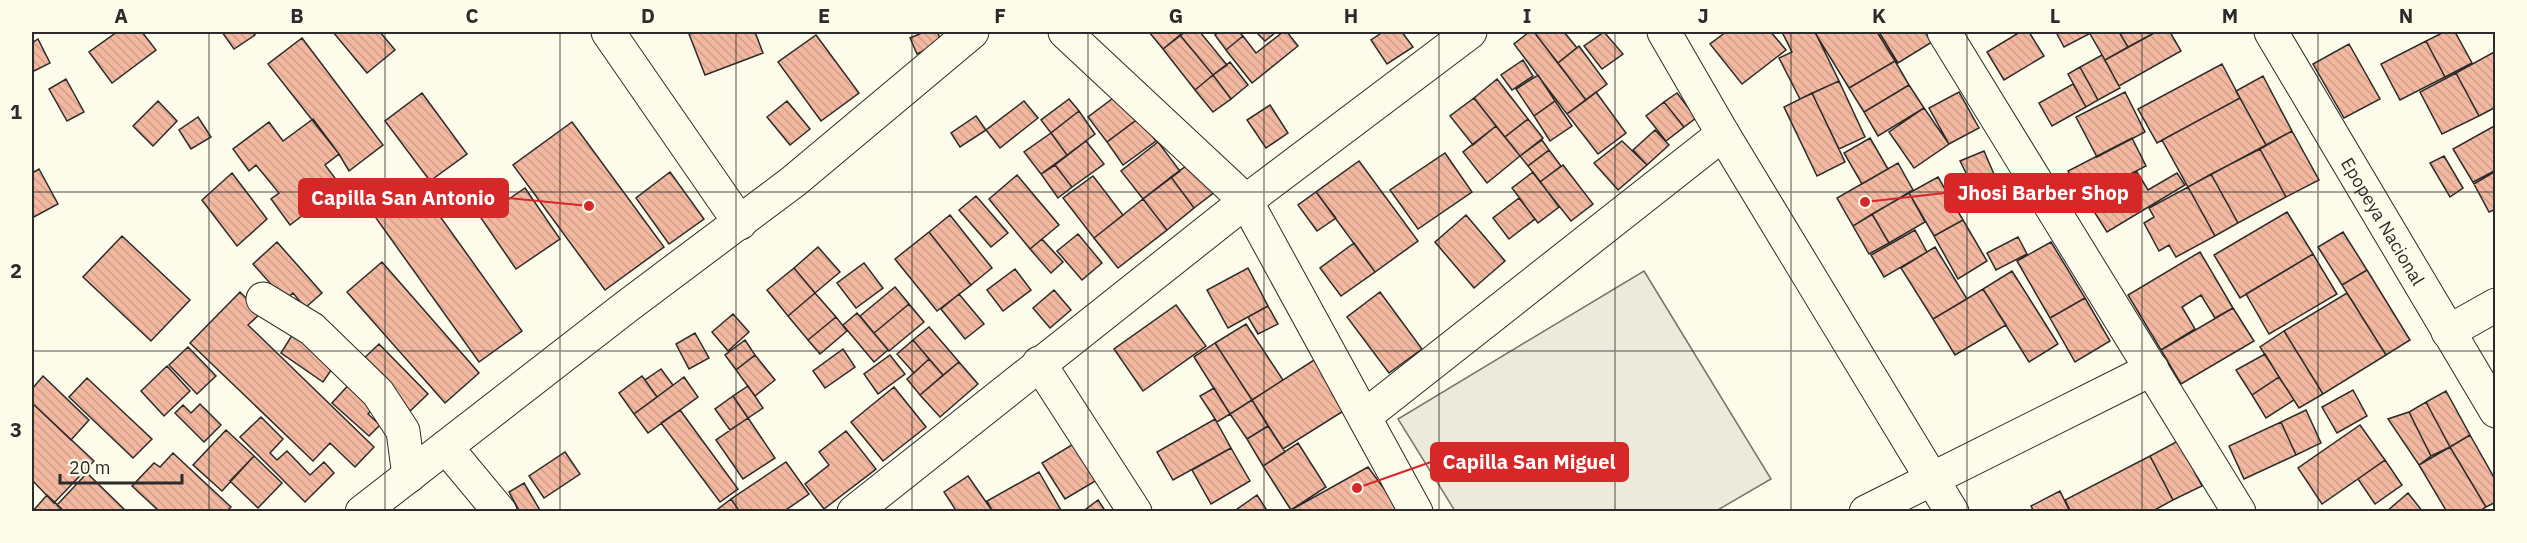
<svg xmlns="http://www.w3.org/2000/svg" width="2527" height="543" viewBox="0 0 2527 543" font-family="'IBM Plex Sans',sans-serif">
	<defs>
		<pattern id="building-back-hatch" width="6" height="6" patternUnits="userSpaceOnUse" patternTransform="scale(1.5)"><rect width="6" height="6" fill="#f2b8a0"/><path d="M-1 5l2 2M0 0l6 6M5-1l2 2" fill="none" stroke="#d09e8a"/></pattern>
	</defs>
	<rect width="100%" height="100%" fill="#fdfbea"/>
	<path fill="#ecebdb" stroke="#74746e" stroke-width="1.5" d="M 1644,271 L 1771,479 L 1716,511 L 1455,511 L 1398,419 Z"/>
	<path fill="url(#building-back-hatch)" stroke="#2b2b2b" stroke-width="1.5" d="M 117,32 L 142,32 L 156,50 L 112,83 L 89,52 Z
		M 222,32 L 252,32 L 255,35 L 234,49 Z
		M 333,32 L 380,32 L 395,50 L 367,73 Z
		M 697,32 L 755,32 L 763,53 L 705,75 L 689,34 Z
		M 924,32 L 937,32 L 942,42 L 917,54 L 910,38 Z
		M 1149,32 L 1185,32 L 1163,49 Z
		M 1185,32 L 1200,32 L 1227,65 L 1213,75 L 1180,35 Z
		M 1219,32 L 1239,32 L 1243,36 L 1226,50 L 1215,35 Z
		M 1256,32 L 1276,32 L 1265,41 Z
		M 1283,32 L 1287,32 L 1298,46 L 1252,83 L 1226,50 L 1243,36 L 1256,53 Z
		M 1383,32 L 1402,32 L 1413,47 L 1387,64 L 1371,40 Z
		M 1529,32 L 1534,32 L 1586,100 L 1567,114 L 1514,44 Z
		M 1534,32 L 1564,32 L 1577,48 L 1558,63 Z
		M 1604,32 L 1623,54 L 1602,69 L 1584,46 Z
		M 1726,32 L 1771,32 L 1786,50 L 1742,84 L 1710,44 Z
		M 1782,32 L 1815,32 L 1839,81 L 1800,99 L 1779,58 L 1792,52 Z
		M 1818,32 L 1877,32 L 1895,61 L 1849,88 L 1815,33 Z
		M 1879,32 L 1925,32 L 1932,42 L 1898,63 Z
		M 2020,32 L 2029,32 L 2044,56 L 2004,80 L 1987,52 Z
		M 2056,32 L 2088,32 L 2089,34 L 2064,47 Z
		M 2089,32 L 2119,32 L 2128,47 L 2105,60 Z
		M 2119,32 L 2156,32 L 2128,47 Z
		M 2156,32 L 2170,32 L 2181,51 L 2119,86 L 2105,60 Z
		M 2444,32 L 2455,32 L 2472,63 L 2445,77 L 2426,41 Z
		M 816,35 L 859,93 L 821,121 L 778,62 Z
		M 1180,35 L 1213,75 L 1195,90 L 1163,49 Z
		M 302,38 L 383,145 L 349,171 L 339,154 L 268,64 Z
		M 38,39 L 50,63 L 32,72 L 32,43 Z
		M 2426,41 L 2445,77 L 2400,100 L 2381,64 Z
		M 2349,44 L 2380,99 L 2344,118 L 2313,64 Z
		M 1579,46 L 1607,84 L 1586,100 L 1558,63 Z
		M 2496,51 L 2496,107 L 2479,116 L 2456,73 Z
		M 2102,55 L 2120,88 L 2098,100 L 2080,67 Z
		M 1523,60 L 1533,76 L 1512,90 L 1501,75 Z
		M 1895,61 L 1909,85 L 1864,112 L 1849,88 Z
		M 1230,62 L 1248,85 L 1231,99 L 1213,75 Z
		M 2222,64 L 2240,98 L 2157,143 L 2138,109 Z
		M 2080,67 L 2098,100 L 2086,107 L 2068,74 Z
		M 2456,73 L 2479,116 L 2442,134 L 2420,92 Z
		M 1213,75 L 1231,99 L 1213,112 L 1195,90 Z
		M 1538,75 L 1555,101 L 1534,116 L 1516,89 Z
		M 2263,76 L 2292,131 L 2266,145 L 2236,91 Z
		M 66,79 L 84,112 L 67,121 L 49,89 Z
		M 1497,79 L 1528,119 L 1505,137 L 1474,98 Z
		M 1839,81 L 1865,137 L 1839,149 L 1812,93 Z
		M 2073,84 L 2086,107 L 2052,126 L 2039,103 Z
		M 1909,85 L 1924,108 L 1878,136 L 1864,112 Z
		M 1596,92 L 1626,133 L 1598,154 L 1567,114 Z
		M 1959,92 L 1979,128 L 1949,144 L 1929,108 Z
		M 2125,92 L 2145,132 L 2097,157 L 2076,117 Z
		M 422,93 L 467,154 L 430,181 L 385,121 Z
		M 1120,93 L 1139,118 L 1107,142 L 1088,117 Z
		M 1677,93 L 1696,118 L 1684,127 L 1664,102 Z
		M 1812,93 L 1845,162 L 1817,176 L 1784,107 Z
		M 1474,98 L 1496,126 L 1473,145 L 1450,116 Z
		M 2240,98 L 2266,145 L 2188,187 L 2162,140 Z
		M 1069,99 L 1079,111 L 1051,133 L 1041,120 Z
		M 158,101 L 177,121 L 153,146 L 133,126 Z
		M 787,101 L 810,129 L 790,145 L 767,117 Z
		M 1024,101 L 1038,118 L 1000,148 L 986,130 Z
		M 1555,101 L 1572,126 L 1550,141 L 1534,116 Z
		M 1664,102 L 1684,127 L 1666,141 L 1646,116 Z
		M 1270,105 L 1288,133 L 1266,148 L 1247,120 Z
		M 1924,108 L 1949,144 L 1914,168 L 1889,132 Z
		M 1079,111 L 1095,134 L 1067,155 L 1051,133 Z
		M 976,116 L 986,130 L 960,147 L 951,133 Z
		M 198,117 L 211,137 L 191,149 L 179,130 Z
		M 1139,118 L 1156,141 L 1123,165 L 1107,142 Z
		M 313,119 L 339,154 L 325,165 L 341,186 L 290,225 L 271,199 L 279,193 L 256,165 L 249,171 L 233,149 L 269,122 L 283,141 Z
		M 1528,119 L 1543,138 L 1520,156 L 1505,137 Z
		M 572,122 L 664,247 L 605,290 L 513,165 Z
		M 2496,125 L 2496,171 L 2474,184 L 2453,149 Z
		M 1496,126 L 1520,156 L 1487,183 L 1463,152 Z
		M 1655,130 L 1669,145 L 1647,165 L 1633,150 Z
		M 2292,131 L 2319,180 L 2286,197 L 2260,149 Z
		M 1051,133 L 1067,155 L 1041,174 L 1024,152 Z
		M 1870,138 L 1888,169 L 1862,184 L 1844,153 Z
		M 2132,138 L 2146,166 L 2082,199 L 2068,171 Z
		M 1542,140 L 1549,150 L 1528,166 L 1520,156 Z
		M 1086,141 L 1104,164 L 1072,187 L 1055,165 Z
		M 1622,141 L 1647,165 L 1618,190 L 1594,163 Z
		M 1158,142 L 1180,171 L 1143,199 L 1121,171 Z
		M 2260,149 L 2286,197 L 2238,223 L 2211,174 Z
		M 1549,150 L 1561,166 L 1540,182 L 1528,166 Z
		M 1984,151 L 2003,195 L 1980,204 L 1973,189 L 1955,197 L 1947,181 L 1966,173 L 1960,161 Z
		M 1445,153 L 1472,192 L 1418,229 L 1390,190 Z
		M 2444,156 L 2463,188 L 2450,197 L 2430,163 Z
		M 1193,161 L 1216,191 L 1194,208 L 1171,177 Z
		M 1359,161 L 1418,241 L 1375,272 L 1316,192 Z
		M 1898,163 L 1913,190 L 1853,226 L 1837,198 Z
		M 1055,165 L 1072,187 L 1058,198 L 1041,174 Z
		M 1563,165 L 1593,204 L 1571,221 L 1540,182 Z
		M 39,169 L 58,204 L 32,218 L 32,173 Z
		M 2496,170 L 2496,209 L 2489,212 L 2473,182 Z
		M 670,172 L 704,219 L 669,244 L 636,198 Z
		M 1533,172 L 1559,207 L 1538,223 L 1512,188 Z
		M 2137,172 L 2148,190 L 2177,173 L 2185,185 L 2107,232 L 2088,202 Z
		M 232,173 L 267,219 L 237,246 L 202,200 Z
		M 2211,174 L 2238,223 L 2215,236 L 2188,187 Z
		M 1017,175 L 1059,225 L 1030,249 L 989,199 Z
		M 1093,176 L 1123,215 L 1094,238 L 1063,198 Z
		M 1171,177 L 1194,208 L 1167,230 L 1143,199 Z
		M 1938,177 L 1963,220 L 1934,236 L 1909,193 Z
		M 419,187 L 522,331 L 479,362 L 376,218 Z
		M 2188,187 L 2215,236 L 2176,257 L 2169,245 L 2159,251 L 2144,223 L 2154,217 L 2149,208 Z
		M 525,188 L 560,239 L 516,269 L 481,218 Z
		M 1316,192 L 1336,218 L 1317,231 L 1298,205 Z
		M 1909,193 L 1925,222 L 1889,243 L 1872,214 Z
		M 976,196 L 1008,233 L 991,247 L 959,210 Z
		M 1519,198 L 1535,219 L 1509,239 L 1493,218 Z
		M 1143,199 L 1167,230 L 1118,268 L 1094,238 Z
		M 2287,212 L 2313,254 L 2240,298 L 2214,255 Z
		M 1872,214 L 1889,243 L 1869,254 L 1853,226 Z
		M 950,215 L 992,268 L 971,285 L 929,232 Z
		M 1466,215 L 1505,261 L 1474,288 L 1435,242 Z
		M 1963,220 L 1987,261 L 1958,279 L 1934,236 Z
		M 1915,230 L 1927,252 L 1884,277 L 1871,255 Z
		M 929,232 L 971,285 L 937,311 L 895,259 Z
		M 2343,232 L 2367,270 L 2342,285 L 2318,247 Z
		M 1078,234 L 1102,263 L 1082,280 L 1057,251 Z
		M 122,236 L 190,300 L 151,341 L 83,277 Z
		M 2018,237 L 2027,254 L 1996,270 L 1987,253 Z
		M 1042,239 L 1063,262 L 1051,273 L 1030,249 Z
		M 277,242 L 322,293 L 305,308 L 293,293 L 285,300 L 253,264 Z
		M 2051,242 L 2085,298 L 2050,318 L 2017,261 Z
		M 1354,243 L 1375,272 L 1341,296 L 1320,268 Z
		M 818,247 L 840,272 L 815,293 L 794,268 Z
		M 1935,247 L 1967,299 L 1933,319 L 1901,268 Z
		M 2200,252 L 2233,308 L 2215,318 L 2201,295 L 2182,307 L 2195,329 L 2161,350 L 2128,295 Z
		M 2313,254 L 2337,294 L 2269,334 L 2246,294 Z
		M 382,262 L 479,373 L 445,403 L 347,292 Z
		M 864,263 L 883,288 L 856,308 L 837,283 Z
		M 794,268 L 815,293 L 788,316 L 767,290 Z
		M 1248,268 L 1268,306 L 1228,328 L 1207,290 Z
		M 1015,269 L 1031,290 L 1003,311 L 987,290 Z
		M 2367,270 L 2410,340 L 2386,355 L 2342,285 Z
		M 2012,271 L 2058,344 L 2029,362 L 1983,289 Z
		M 895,287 L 909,304 L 874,333 L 860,316 Z
		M 1983,289 L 2006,325 L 1955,355 L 1933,319 Z
		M 1054,290 L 1071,310 L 1050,328 L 1033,308 Z
		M 240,292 L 261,313 L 248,325 L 374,447 L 355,467 L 330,443 L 313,461 L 190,343 Z
		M 1380,292 L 1422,349 L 1389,373 L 1347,317 Z
		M 815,293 L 836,317 L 808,340 L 788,316 Z
		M 2347,293 L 2386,355 L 2323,394 L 2284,331 Z
		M 959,294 L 984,324 L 965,339 L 941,309 Z
		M 2085,298 L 2110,341 L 2075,362 L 2050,318 Z
		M 909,304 L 924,322 L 889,351 L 874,333 Z
		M 1176,305 L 1206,346 L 1143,391 L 1114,349 Z
		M 1268,306 L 1278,324 L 1258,334 L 1248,317 Z
		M 2233,308 L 2254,341 L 2181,384 L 2161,350 Z
		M 857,313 L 888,350 L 874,362 L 843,325 Z
		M 733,314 L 749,332 L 728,351 L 712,332 Z
		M 836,317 L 847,331 L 820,354 L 808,340 Z
		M 1246,324 L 1283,380 L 1252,400 L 1215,343 Z
		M 929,327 L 959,362 L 943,375 L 913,340 Z
		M 2284,331 L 2323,394 L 2299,408 L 2260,347 Z
		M 294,332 L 338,360 L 323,382 L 281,353 Z
		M 695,333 L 709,358 L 689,369 L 676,344 Z
		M 745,340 L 755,355 L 736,370 L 725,355 Z
		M 913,340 L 929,359 L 914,373 L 897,354 Z
		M 1215,343 L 1252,400 L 1230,414 L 1194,357 Z
		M 379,344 L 428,394 L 407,414 L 359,363 Z
		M 188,347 L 216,376 L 197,394 L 169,365 Z
		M 843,349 L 855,367 L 825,388 L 813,371 Z
		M 2265,354 L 2279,377 L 2252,395 L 2236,370 Z
		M 755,355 L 775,380 L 755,396 L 736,370 Z
		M 890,355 L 905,374 L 878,394 L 864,374 Z
		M 929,359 L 943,375 L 920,395 L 907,379 Z
		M 1314,360 L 1345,410 L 1283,449 L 1252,400 Z
		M 959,362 L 978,384 L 940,417 L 920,395 Z
		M 167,366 L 190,391 L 164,416 L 141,391 Z
		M 661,369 L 673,385 L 657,397 L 645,380 Z
		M 43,376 L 89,420 L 71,440 L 32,403 L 32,389 Z
		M 642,376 L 657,397 L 634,414 L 619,393 Z
		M 684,377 L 698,397 L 648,433 L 634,414 Z
		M 2279,377 L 2294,400 L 2266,418 L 2252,395 Z
		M 87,378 L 152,439 L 133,458 L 69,397 Z
		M 353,380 L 378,403 L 368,414 L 380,425 L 369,436 L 332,403 Z
		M 748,386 L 763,408 L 748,418 L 733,396 Z
		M 894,387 L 926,427 L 883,461 L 851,422 Z
		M 1214,388 L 1230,414 L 1217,422 L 1200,396 Z
		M 2353,390 L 2367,416 L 2337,433 L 2322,407 Z
		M 2446,391 L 2470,435 L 2450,447 L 2426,402 Z
		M 733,396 L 748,418 L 730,430 L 715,409 Z
		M 1252,400 L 1268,426 L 1247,439 L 1230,414 Z
		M 2426,402 L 2450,447 L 2431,456 L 2409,412 Z
		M 32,403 L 94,461 L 54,503 L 32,480 Z
		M 200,404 L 221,425 L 204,442 L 175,413 L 183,405 L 191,413 Z
		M 680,410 L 738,489 L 720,502 L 661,423 Z
		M 2306,410 L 2321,443 L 2296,455 L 2281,422 Z
		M 2409,412 L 2431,456 L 2419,465 L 2388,419 Z
		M 261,417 L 283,439 L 270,453 L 277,460 L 287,451 L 310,475 L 324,462 L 334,473 L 305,502 L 240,437 Z
		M 748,418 L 775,458 L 743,479 L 716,440 Z
		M 1215,419 L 1231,448 L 1173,480 L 1157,452 Z
		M 2281,422 L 2296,455 L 2244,479 L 2229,446 Z
		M 2360,425 L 2385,460 L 2322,504 L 2298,468 Z
		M 1268,426 L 1285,452 L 1263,466 L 1247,439 Z
		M 226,430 L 254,456 L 222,491 L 193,465 Z
		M 846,431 L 876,469 L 824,509 L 805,484 L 829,465 L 819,452 Z
		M 2470,435 L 2496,481 L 2496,502 L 2486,507 L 2450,447 Z
		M 2178,441 L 2202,486 L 2173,500 L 2150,456 Z
		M 1075,443 L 1097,480 L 1065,499 L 1042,463 Z
		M 1298,443 L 1326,487 L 1291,510 L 1263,466 Z
		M 2450,447 L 2486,507 L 2478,512 L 2447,512 L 2419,465 Z
		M 1231,448 L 1250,481 L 1211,504 L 1192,470 Z
		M 565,452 L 580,474 L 544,498 L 529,476 Z
		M 173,453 L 231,507 L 226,512 L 160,512 L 132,486 L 154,463 L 160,467 Z
		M 254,456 L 282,483 L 258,508 L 230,481 Z
		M 2150,456 L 2173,500 L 2151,512 L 2071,512 L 2065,500 Z
		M 2385,460 L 2402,485 L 2375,504 L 2358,479 Z
		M 786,462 L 809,494 L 783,512 L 740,512 L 731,499 Z
		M 1368,467 L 1401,512 L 1293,512 L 1291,510 Z
		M 1039,472 L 1062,512 L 993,512 L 987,501 Z
		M 87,473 L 127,512 L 64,512 L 57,505 Z
		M 968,476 L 993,512 L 957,512 L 944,492 Z
		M 524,483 L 541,512 L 520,512 L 509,492 Z
		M 2060,491 L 2070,512 L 2034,512 L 2031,506 Z
		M 2408,493 L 2423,512 L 2386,512 Z
		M 47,495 L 65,512 L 32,512 Z
		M 1257,495 L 1268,512 L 1233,512 Z
		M 731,499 L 740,512 L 714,512 Z
		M 1098,500 L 1106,512 L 1082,512 Z"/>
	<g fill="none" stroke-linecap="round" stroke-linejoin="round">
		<g stroke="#2b2b2b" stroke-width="35">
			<g id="minor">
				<path d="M 608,32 L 740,223"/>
				<path d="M 1065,32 L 1246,201 L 1416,512"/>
				<path d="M 1664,32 L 1723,134 L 1952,512"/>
				<path d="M 1944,32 L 2239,512"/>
				<path id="s1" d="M 2271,32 L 2496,411"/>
				<path d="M 263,299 L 312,329 L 378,393 L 403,431 L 409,476"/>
				<path d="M 2448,332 L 2496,305"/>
				<path d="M 1039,363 L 1135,512"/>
				<path d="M 1365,416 L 1723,134"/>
				<path d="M 446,447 L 500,512"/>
				<path d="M 362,512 L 626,307 L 794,181 L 972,32"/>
				<path d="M 854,512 L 1246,201 L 1470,32"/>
				<path d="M 1866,512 L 2152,369"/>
			</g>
		</g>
		<use href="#minor" stroke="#fdfbea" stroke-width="33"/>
	</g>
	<path fill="none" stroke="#2b2b2b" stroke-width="1.5" stroke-opacity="0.55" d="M 209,32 L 209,512M 385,32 L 385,512M 560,32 L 560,512M 736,32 L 736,512M 912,32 L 912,512M 1088,32 L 1088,512M 1264,32 L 1264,512M 1439,32 L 1439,512M 1615,32 L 1615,512M 1791,32 L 1791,512M 1967,32 L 1967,512M 2142,32 L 2142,512M 2318,32 L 2318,512M 32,192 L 2496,192M 32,351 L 2496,351"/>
	<g text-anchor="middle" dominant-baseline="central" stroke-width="4.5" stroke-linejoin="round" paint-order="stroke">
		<g font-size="18" fill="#2b2b2b" stroke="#fdfbea">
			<text stroke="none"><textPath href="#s1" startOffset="220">Epopeya Nacional</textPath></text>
		</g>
	</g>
	<path fill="none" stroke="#d62828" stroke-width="2" d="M1865 202L1945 193M589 206L508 198M1357 488L1431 462"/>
	<g fill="#d62828" stroke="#fdfbea" stroke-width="2">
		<circle cx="1865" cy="202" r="6"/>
		<circle cx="589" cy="206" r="6"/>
		<circle cx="1357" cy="488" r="6"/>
	</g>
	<g fill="#d62828" stroke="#d62828" stroke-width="2">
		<rect x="1945" y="174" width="196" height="38" rx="6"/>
		<rect x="299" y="179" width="209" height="38" rx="6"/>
		<rect x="1431" y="443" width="197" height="38" rx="6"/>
	</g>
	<g font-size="20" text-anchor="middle" font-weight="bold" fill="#fff">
		<text x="2043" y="200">Jhosi Barber Shop</text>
		<text x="403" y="205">Capilla San Antonio</text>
		<text x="1529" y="469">Capilla San Miguel</text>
	</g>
	<rect width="2527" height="543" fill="none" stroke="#fdfbea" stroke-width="66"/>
	<path d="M60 474v9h122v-9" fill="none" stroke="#2b2b2b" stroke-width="3"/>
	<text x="69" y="474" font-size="18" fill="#2b2b2b" stroke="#fdfbea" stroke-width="4.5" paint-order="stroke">20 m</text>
	<rect x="33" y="33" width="2461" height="477" fill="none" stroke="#2b2b2b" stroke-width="2"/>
	<g font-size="20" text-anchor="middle" font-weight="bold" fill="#2b2b2b">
		<text x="121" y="23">A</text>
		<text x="297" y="23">B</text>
		<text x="472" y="23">C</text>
		<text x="648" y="23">D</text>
		<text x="824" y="23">E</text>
		<text x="1000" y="23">F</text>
		<text x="1176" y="23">G</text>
		<text x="1351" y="23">H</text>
		<text x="1527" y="23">I</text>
		<text x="1703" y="23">J</text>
		<text x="1879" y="23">K</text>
		<text x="2055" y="23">L</text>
		<text x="2230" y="23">M</text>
		<text x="2406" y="23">N</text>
		<text x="16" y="119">1</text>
		<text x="16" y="278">2</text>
		<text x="16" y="437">3</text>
	</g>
</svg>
